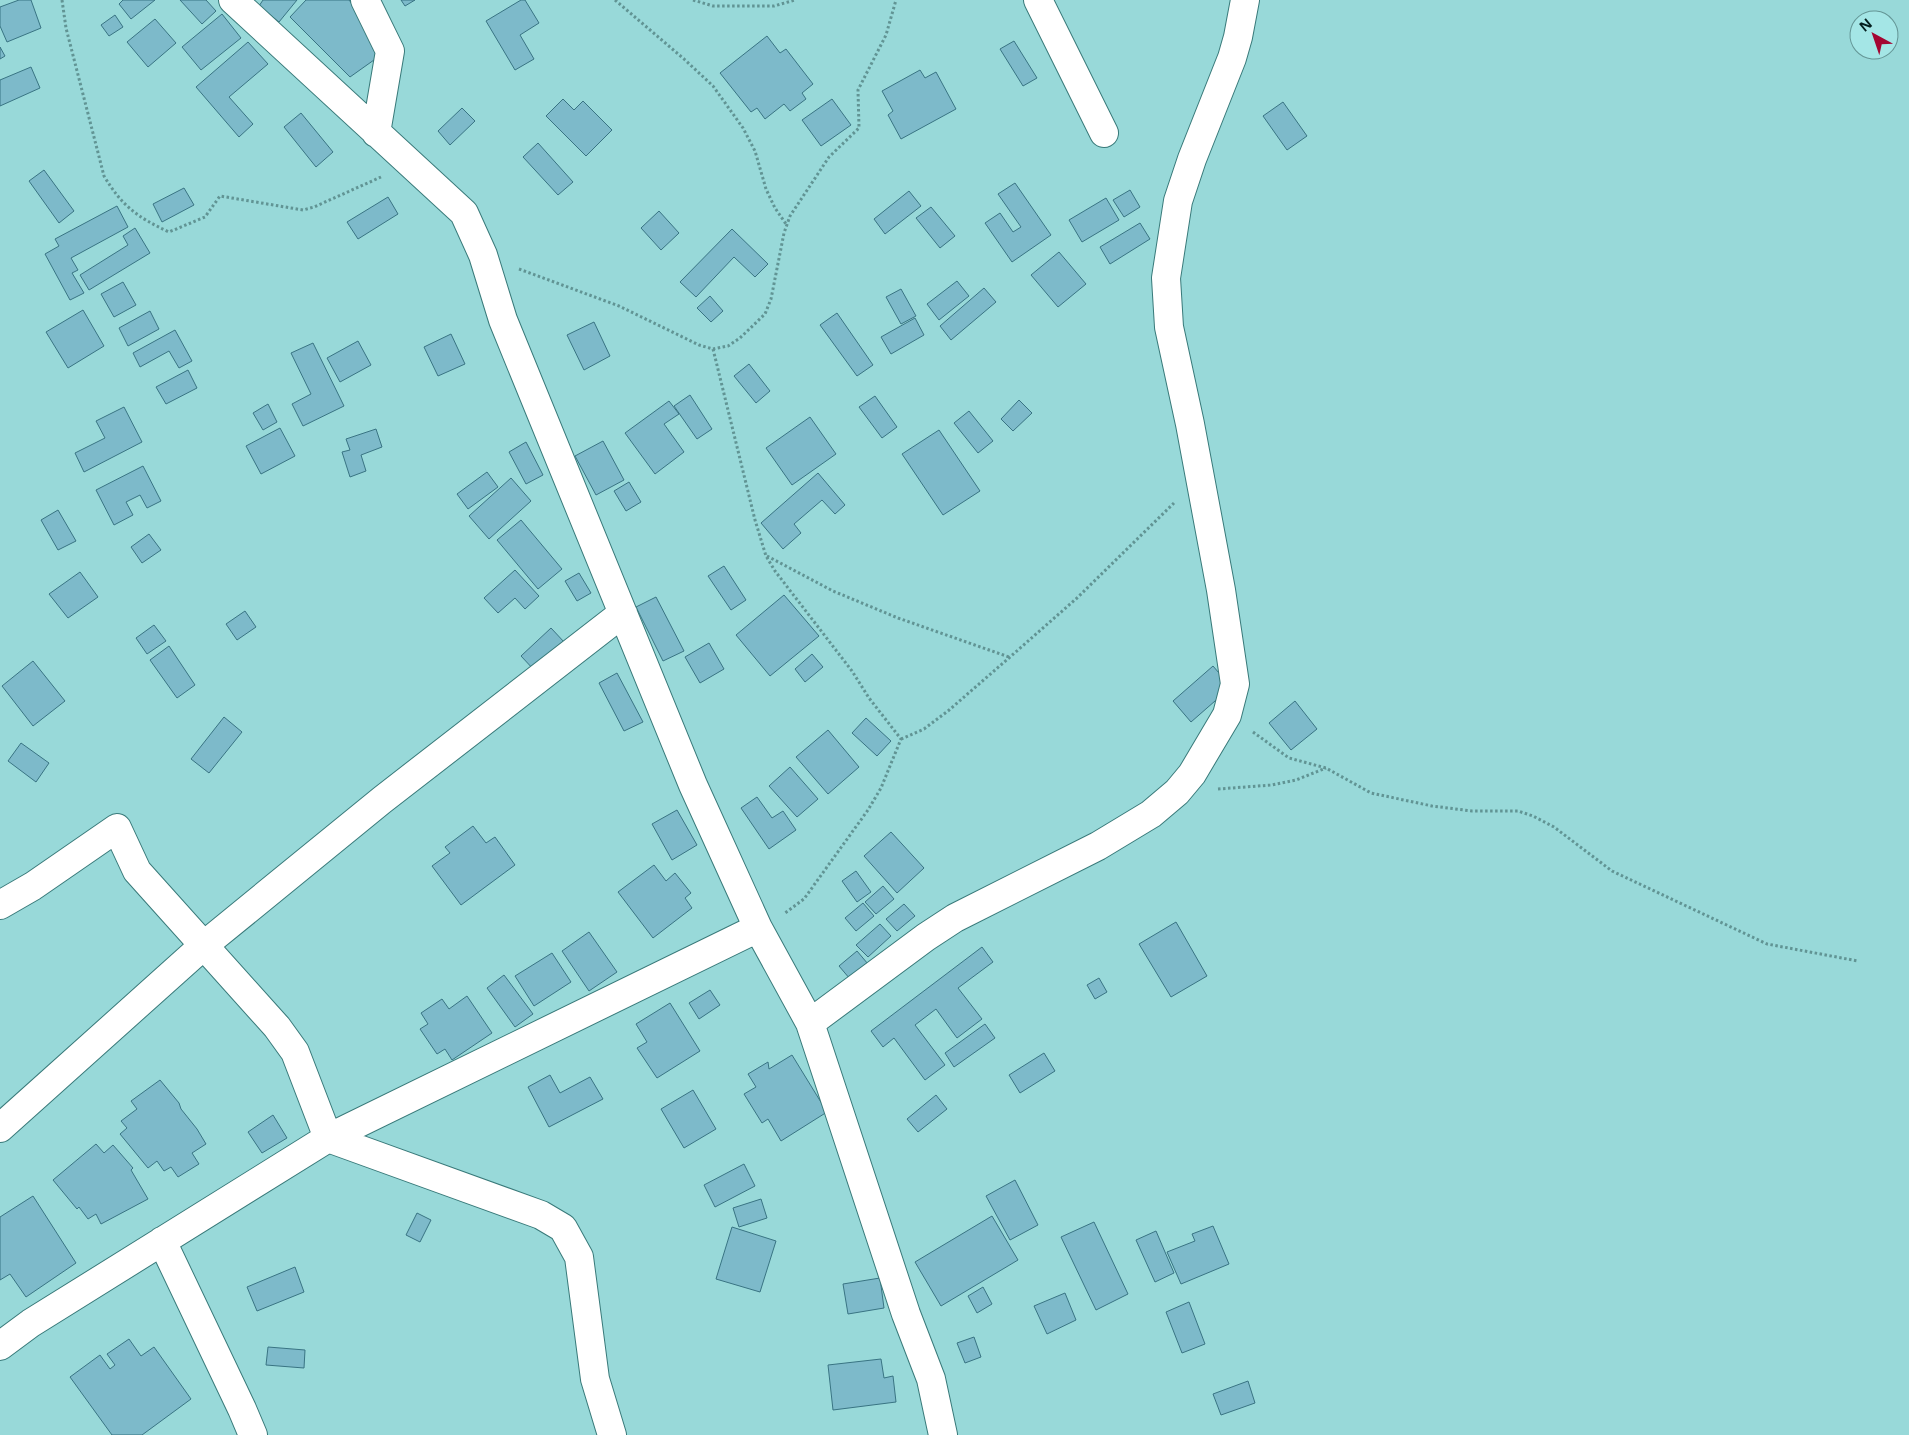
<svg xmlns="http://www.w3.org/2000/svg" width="1909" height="1435" viewBox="0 0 1909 1435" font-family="'Open Sans',sans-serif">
	<rect width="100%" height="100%" fill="#98d9d9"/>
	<path fill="#7dbaca" stroke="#397483" d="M 19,0 L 31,0 L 41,28 L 7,42 L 0,26 L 0,7 Z
		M 123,0 L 155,0 L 131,19 L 119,4 Z
		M 180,0 L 206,0 L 216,11 L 202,24 Z
		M 263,0 L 297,0 L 279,22 L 259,6 Z
		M 306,0 L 349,0 L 360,14 L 381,55 L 350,77 L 290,17 Z
		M 401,0 L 415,0 L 405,6 Z
		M 521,0 L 525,0 L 539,23 L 520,35 L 534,59 L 515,70 L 486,21 Z
		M 222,14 L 241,38 L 201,70 L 182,47 Z
		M 115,15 L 123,27 L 109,36 L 101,25 Z
		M 155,19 L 176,43 L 148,67 L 127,42 Z
		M 767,36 L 780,53 L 786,49 L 813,84 L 802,93 L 806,99 L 790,111 L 784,104 L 765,119 L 757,108 L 751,112 L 720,73 Z
		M 1014,41 L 1037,78 L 1023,86 L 1000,49 Z
		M 248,42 L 268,64 L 229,97 L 253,124 L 239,137 L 196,87 Z
		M 0,47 L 5,56 L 0,59 Z
		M 31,67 L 40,88 L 0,106 L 0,80 Z
		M 920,70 L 925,78 L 936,72 L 956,109 L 901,139 L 888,115 L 893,111 L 882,91 Z
		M 563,99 L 574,110 L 583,101 L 612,130 L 586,156 L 546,116 Z
		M 832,99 L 851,125 L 821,146 L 802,120 Z
		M 1283,102 L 1307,136 L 1287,150 L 1263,116 Z
		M 462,108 L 475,121 L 450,145 L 438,131 Z
		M 301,113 L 333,152 L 316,167 L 284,127 Z
		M 538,143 L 573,182 L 558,195 L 523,157 Z
		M 44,170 L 74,211 L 59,223 L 29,181 Z
		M 1015,183 L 1051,235 L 1012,262 L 985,223 L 1000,213 L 1013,232 L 1021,227 L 998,194 Z
		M 184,188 L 194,205 L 162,222 L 153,204 Z
		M 1130,190 L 1140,207 L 1124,217 L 1113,200 Z
		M 909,191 L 921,206 L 885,234 L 874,219 Z
		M 388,197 L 398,214 L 358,239 L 347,222 Z
		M 1106,198 L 1119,220 L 1082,242 L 1069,220 Z
		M 117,206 L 128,227 L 71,258 L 78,270 L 72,273 L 84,293 L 70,300 L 45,254 L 59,246 L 55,239 Z
		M 931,207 L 955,236 L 940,248 L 916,218 Z
		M 659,211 L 679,233 L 661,250 L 641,228 Z
		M 1140,223 L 1150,239 L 1110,264 L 1100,247 Z
		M 135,228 L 150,253 L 89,290 L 80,275 L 128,245 L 123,236 Z
		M 732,229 L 768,264 L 755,277 L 734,257 L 696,297 L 680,282 Z
		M 1059,252 L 1086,284 L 1058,307 L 1031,275 Z
		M 957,281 L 969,296 L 939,320 L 927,304 Z
		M 123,282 L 136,305 L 114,317 L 101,294 Z
		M 984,288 L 996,302 L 951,340 L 940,326 Z
		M 901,289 L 916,316 L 901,324 L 886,297 Z
		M 710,296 L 723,311 L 711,322 L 697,308 Z
		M 83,310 L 104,346 L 68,368 L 46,332 Z
		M 150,311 L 159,329 L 128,346 L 119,328 Z
		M 837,313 L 873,365 L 857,376 L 820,325 Z
		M 915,318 L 924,335 L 891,354 L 881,337 Z
		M 594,322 L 610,356 L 584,370 L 567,335 Z
		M 175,330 L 192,361 L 179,368 L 169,351 L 140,367 L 133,353 Z
		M 451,334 L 465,364 L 438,376 L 424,347 Z
		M 358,341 L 371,365 L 340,382 L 327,358 Z
		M 313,343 L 344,406 L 303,426 L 292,404 L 311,394 L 291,353 Z
		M 749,364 L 770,391 L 756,403 L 734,376 Z
		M 188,370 L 197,388 L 166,404 L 156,387 Z
		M 690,395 L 712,429 L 697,439 L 674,406 Z
		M 875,396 L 897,427 L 882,438 L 859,407 Z
		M 1019,400 L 1032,413 L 1013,431 L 1001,419 Z
		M 669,401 L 679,414 L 664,424 L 684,452 L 655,474 L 625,433 Z
		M 268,404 L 277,422 L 263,430 L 253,413 Z
		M 124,407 L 142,442 L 84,472 L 75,453 L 105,438 L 96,421 Z
		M 969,411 L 993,441 L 978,453 L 954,423 Z
		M 810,417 L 836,454 L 792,485 L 766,448 Z
		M 280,428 L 295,456 L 261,474 L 246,446 Z
		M 376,429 L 382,447 L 361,455 L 366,471 L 350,477 L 342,452 L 350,450 L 346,439 Z
		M 939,430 L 980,491 L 943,515 L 902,454 Z
		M 603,441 L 624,480 L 596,495 L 575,456 Z
		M 526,442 L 543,475 L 526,484 L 509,452 Z
		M 143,466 L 161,501 L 147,508 L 140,495 L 126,502 L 133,515 L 114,525 L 96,490 Z
		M 487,472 L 498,487 L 468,509 L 457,494 Z
		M 818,473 L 845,505 L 835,514 L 822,500 L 794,524 L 801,533 L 783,549 L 761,523 Z
		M 511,478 L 531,501 L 489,539 L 469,516 Z
		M 629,482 L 641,502 L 626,511 L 614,491 Z
		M 58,510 L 76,541 L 58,550 L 41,520 Z
		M 521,520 L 562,569 L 538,589 L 497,540 Z
		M 149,534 L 161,550 L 142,563 L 131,547 Z
		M 724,566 L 746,600 L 731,610 L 708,576 Z
		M 515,570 L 539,596 L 525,609 L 515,598 L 498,613 L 484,598 Z
		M 80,572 L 98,597 L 68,618 L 49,594 Z
		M 579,573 L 591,593 L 577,601 L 565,581 Z
		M 784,595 L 819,636 L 770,676 L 736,635 Z
		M 656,597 L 684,651 L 663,661 L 636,607 Z
		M 245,611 L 256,627 L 237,640 L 226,624 Z
		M 154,625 L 166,641 L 147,654 L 136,638 Z
		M 551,628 L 565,643 L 535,671 L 521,656 Z
		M 709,643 L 724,669 L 700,683 L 685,657 Z
		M 169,646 L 195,685 L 177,698 L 150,660 Z
		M 812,654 L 823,667 L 805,682 L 795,669 Z
		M 33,661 L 65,701 L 33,726 L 2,686 Z
		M 1213,666 L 1231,687 L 1191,722 L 1173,701 Z
		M 617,673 L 643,722 L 624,731 L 599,683 Z
		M 1295,701 L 1317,729 L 1291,750 L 1269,723 Z
		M 224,717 L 242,732 L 209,773 L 191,759 Z
		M 866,718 L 891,741 L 877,756 L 852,733 Z
		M 828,730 L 859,767 L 828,794 L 796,757 Z
		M 21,743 L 49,763 L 36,782 L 8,761 Z
		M 790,767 L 818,799 L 797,817 L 769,786 Z
		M 757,797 L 772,818 L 783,811 L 796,830 L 769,849 L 741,808 Z
		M 677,810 L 697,845 L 672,860 L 652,824 Z
		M 473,826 L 486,843 L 495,837 L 515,865 L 461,905 L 432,866 L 450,853 L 445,847 Z
		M 891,832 L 924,868 L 897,893 L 864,856 Z
		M 654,865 L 666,881 L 675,873 L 691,893 L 685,898 L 692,908 L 653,938 L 618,892 Z
		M 856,871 L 871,892 L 857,902 L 842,881 Z
		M 883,886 L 894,899 L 876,914 L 865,902 Z
		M 863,903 L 874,916 L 856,931 L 845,918 Z
		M 904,904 L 915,916 L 897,931 L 886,919 Z
		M 1176,922 L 1207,976 L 1171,997 L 1139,944 Z
		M 880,924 L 891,936 L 868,957 L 856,945 Z
		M 589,932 L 617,972 L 589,991 L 562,951 Z
		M 982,947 L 993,962 L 958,988 L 982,1019 L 957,1038 L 936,1009 L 915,1025 L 945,1065 L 925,1080 L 894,1038 L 883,1047 L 871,1031 Z
		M 857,951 L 868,964 L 850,979 L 839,966 Z
		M 552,953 L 571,982 L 534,1006 L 515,976 Z
		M 504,975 L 533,1014 L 515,1027 L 487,988 Z
		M 1099,978 L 1107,992 L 1095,999 L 1087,985 Z
		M 710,990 L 720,1005 L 699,1019 L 689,1003 Z
		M 467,996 L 492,1033 L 452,1060 L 445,1049 L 437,1054 L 420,1029 L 428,1024 L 421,1013 L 442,999 L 449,1009 Z
		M 670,1003 L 700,1051 L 657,1078 L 637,1048 L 647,1042 L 636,1024 Z
		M 985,1024 L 995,1038 L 954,1067 L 945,1053 Z
		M 1044,1053 L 1055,1071 L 1020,1093 L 1009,1075 Z
		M 792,1055 L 827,1112 L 781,1141 L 768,1119 L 762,1123 L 744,1094 L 756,1087 L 748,1074 L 768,1062 L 769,1069 Z
		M 550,1075 L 560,1093 L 590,1077 L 603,1099 L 549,1127 L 528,1087 Z
		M 160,1080 L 179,1103 L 181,1109 L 197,1129 L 206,1144 L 192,1153 L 199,1164 L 178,1177 L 171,1167 L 164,1171 L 157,1161 L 148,1168 L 120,1134 L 127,1128 L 121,1121 L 137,1109 L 131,1101 Z
		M 693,1090 L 716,1129 L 684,1148 L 661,1109 Z
		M 936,1095 L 947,1109 L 918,1132 L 907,1119 Z
		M 273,1115 L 287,1138 L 262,1153 L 248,1132 Z
		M 96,1144 L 104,1153 L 113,1145 L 133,1168 L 131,1170 L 148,1199 L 101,1224 L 96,1214 L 88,1219 L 79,1207 L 77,1209 L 53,1180 Z
		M 744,1164 L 755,1186 L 715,1207 L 704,1185 Z
		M 1015,1180 L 1038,1225 L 1010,1240 L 986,1196 Z
		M 33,1196 L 76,1263 L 26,1297 L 10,1274 L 0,1280 L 0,1217 Z
		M 761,1199 L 767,1218 L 739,1227 L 733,1208 Z
		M 417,1213 L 431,1220 L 420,1242 L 406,1235 Z
		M 992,1216 L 1018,1260 L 941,1306 L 915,1262 Z
		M 1094,1222 L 1128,1294 L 1096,1310 L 1061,1237 Z
		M 1213,1226 L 1229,1264 L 1181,1284 L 1167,1252 L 1195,1241 L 1192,1234 Z
		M 732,1227 L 776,1241 L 760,1292 L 716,1279 Z
		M 1156,1231 L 1174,1273 L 1155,1282 L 1136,1240 Z
		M 295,1267 L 304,1292 L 257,1311 L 247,1287 Z
		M 880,1278 L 884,1308 L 848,1314 L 843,1284 Z
		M 983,1287 L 992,1304 L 977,1313 L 968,1296 Z
		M 1065,1293 L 1076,1320 L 1047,1334 L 1034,1306 Z
		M 1189,1302 L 1205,1344 L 1182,1353 L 1166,1312 Z
		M 974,1337 L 981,1357 L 965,1363 L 957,1343 Z
		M 129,1339 L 141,1356 L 154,1347 L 191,1399 L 142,1435 L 112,1435 L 70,1377 L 100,1355 L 110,1369 L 115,1365 L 107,1354 Z
		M 268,1347 L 305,1350 L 304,1368 L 266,1365 Z
		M 881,1359 L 884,1378 L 893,1376 L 896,1402 L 833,1410 L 828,1365 Z
		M 1248,1381 L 1255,1403 L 1221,1415 L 1213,1394 Z"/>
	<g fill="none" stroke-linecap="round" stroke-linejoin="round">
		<g stroke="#397a7a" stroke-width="30">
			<path id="minor" d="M 233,0 L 464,213 L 483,255 L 503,320 L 693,785 L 758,928 L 810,1023 L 906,1314 L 931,1379 L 943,1435
				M 365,0 L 390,51 L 376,133
				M 1038,0 L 1104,133
				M 0,905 L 33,886 L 117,828 L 137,871 L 277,1027 L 295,1052 L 328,1138 L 541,1215 L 563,1228 L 579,1257 L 595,1379 L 612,1435
				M 810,1023 L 926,937 L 955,918 L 1098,846 L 1151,814 L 1177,792 L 1192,774 L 1227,715 L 1235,684 L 1221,590 L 1190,424 L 1169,327 L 1166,278 L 1178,201 L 1192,159 L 1232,58 L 1238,37 L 1245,0
				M 0,1128 L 203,946 L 382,800 L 623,613
				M 162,1241 L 242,1409 L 253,1435
				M 0,1346 L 31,1323 L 328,1138 L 758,928"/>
		</g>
		<path stroke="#619494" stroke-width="3" stroke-dasharray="2.5 2.5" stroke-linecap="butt" d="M 62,0 L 66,28 L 104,176 C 122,206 137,217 169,232 L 205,217 L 220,196 L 303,210 L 314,207 L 381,177
			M 615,0 L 684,59 L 713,86 L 743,128 L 755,151 L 766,189 L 775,208 L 786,224
			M 693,0 L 713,6 L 774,6 L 795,0
			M 519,269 L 619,306 L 699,345 L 713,349 L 728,346 L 740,338 L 765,314 L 771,299 L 784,233 L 790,216 L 829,157 L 859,128 L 858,90 L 886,35 L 896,0
			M 713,349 L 755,520 L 766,556 L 775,571 L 852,671 L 869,698 L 901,739 L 881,788 L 868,810 L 804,899 L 785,913
			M 767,556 L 833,591 L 898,618 L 1009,657
			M 1253,732 L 1289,758 L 1326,768 L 1371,793 L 1432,806 L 1472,811 L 1518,811 L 1533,816 L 1554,827 L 1612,871 L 1767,944 L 1858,961
			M 901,739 L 924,729 L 948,711 L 1010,657 L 1077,598 L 1174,503
			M 1218,789 L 1272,785 L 1296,780 L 1326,768"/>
		<use href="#minor" stroke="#fff" stroke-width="28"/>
	</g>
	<g transform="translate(1874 35) rotate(320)"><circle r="24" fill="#a4e6e6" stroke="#649696"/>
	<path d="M0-4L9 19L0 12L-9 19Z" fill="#a40632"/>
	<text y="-8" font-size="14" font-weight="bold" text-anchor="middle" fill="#031e1e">N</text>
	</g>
</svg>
